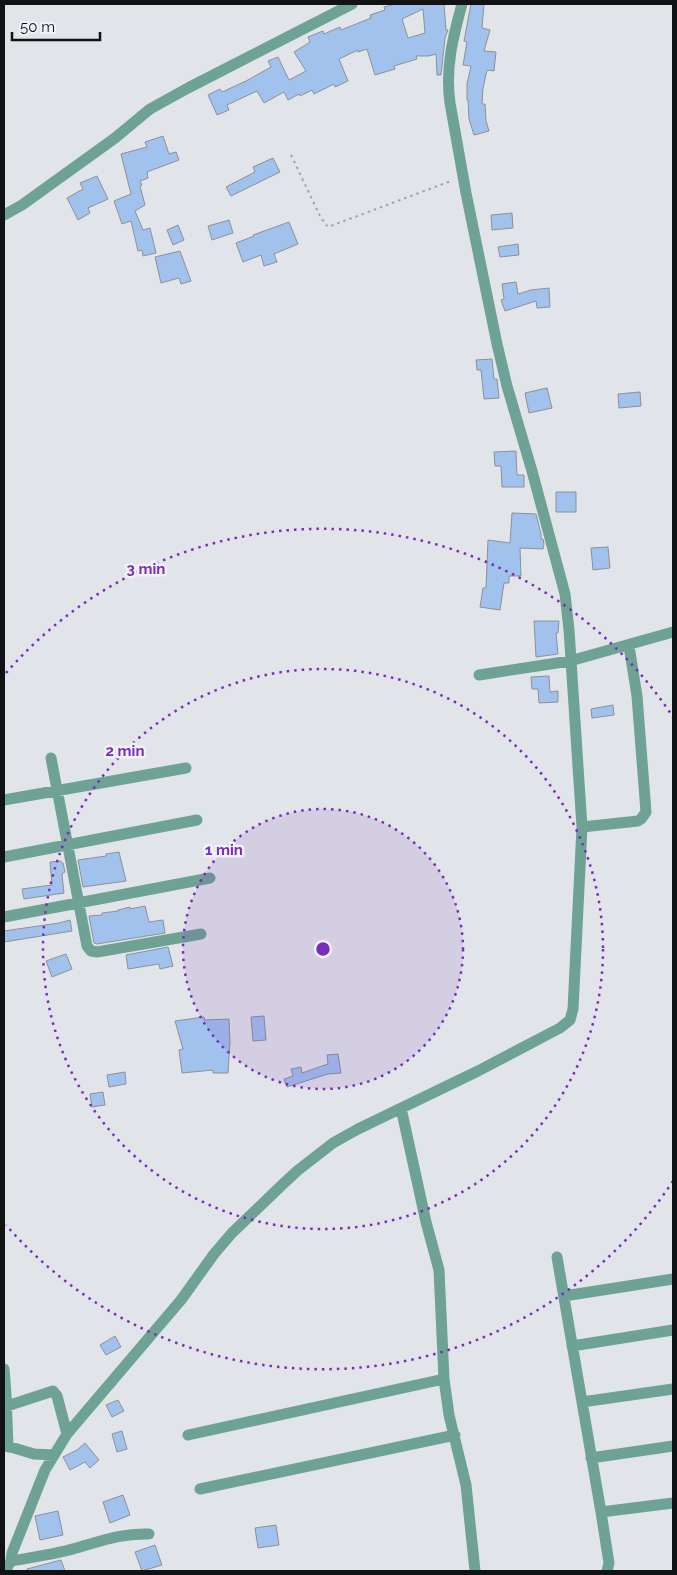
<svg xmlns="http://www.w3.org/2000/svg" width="677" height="1575" viewBox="0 0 677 1575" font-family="Raleway,sans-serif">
	<rect width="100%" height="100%" fill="#e1e5e9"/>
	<path fill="#a0c2ed" stroke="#8e9195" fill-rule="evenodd" d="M 396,4 L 444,4 L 446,30 L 448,30 L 445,38 L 441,75 L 437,75 L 436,54 L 429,56 L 416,56 L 417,59 L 394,66 L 395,69 L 375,75 L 367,49 L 358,52 L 358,50 L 339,59 L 348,81 L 335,87 L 334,84 L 314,94 L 312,90 L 300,96 L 299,94 L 288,100 L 284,92 L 264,103 L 257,91 L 227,105 L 229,110 L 217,115 L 208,95 L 220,89 L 222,92 L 246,81 L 271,67 L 268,61 L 278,57 L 289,80 L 306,71 L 294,52 L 310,42 L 308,37 L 323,31 L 324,34 L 340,27 L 341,30 L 371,18 L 370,15 L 385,10 L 384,7 ZM 423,9 L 425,33 L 408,38 L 402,19 Z
		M 471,4 L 484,4 L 482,28 L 490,30 L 484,51 L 496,52 L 494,71 L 487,70 L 483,88 L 482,104 L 485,104 L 486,121 L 489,131 L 474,135 L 469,119 L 468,100 L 467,100 L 467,84 L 471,66 L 463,65 L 467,42 L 464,41 Z
		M 163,136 L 169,154 L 176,152 L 179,160 L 147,172 L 148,178 L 140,181 L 142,185 L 140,186 L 145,205 L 135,211 L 143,230 L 150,228 L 156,253 L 143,256 L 142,250 L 138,251 L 131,221 L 122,224 L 114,201 L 131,194 L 121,154 L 147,147 L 145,142 Z
		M 273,158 L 280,172 L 231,196 L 226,187 L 255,172 L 253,167 Z
		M 97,176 L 108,199 L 88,208 L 90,213 L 78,220 L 67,198 L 83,189 L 80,183 Z
		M 512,213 L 513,228 L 492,230 L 491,215 Z
		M 229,220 L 233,233 L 212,240 L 208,226 Z
		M 289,222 L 298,244 L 274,254 L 277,262 L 264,266 L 261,255 L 243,262 L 236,243 L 254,236 L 253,235 Z
		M 178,225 L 184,240 L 173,245 L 167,230 Z
		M 518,244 L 519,255 L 500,257 L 498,247 Z
		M 180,251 L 191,281 L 181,284 L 179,278 L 161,283 L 155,257 Z
		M 516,282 L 518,294 L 531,290 L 549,288 L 550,307 L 537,308 L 536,301 L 505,311 L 501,300 L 504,299 L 502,284 Z
		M 492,359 L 494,379 L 497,379 L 499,398 L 484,399 L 481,370 L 477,370 L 476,360 Z
		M 547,388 L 552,408 L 529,413 L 525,393 Z
		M 640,392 L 641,406 L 619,408 L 618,394 Z
		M 516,451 L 517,475 L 524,475 L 524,487 L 502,487 L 501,466 L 495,466 L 494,452 Z
		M 556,492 L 576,492 L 576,512 L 556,512 Z
		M 512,513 L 536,514 L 541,534 L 541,539 L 543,539 L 544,544 L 543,549 L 520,548 L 521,576 L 509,576 L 509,583 L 504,583 L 500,610 L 480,607 L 483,588 L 486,588 L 488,540 L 510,543 Z
		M 608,547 L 610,568 L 593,570 L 591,548 Z
		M 534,621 L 559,621 L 558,633 L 556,633 L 558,654 L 536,657 Z
		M 549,676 L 550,692 L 558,691 L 558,702 L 539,703 L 538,689 L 532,689 L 531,677 Z
		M 613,705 L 614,715 L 592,718 L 591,709 Z
		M 119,852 L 126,881 L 83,887 L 78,860 L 106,856 L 106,854 Z
		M 61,861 L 62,863 L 63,863 L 65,872 L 63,873 L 62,875 L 64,893 L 24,899 L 22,889 L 52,885 L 50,862 Z
		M 145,906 L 149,922 L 163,920 L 165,933 L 97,944 L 94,943 L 89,916 L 102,915 L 102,913 L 118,911 L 118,910 L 130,907 L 130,909 Z
		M 70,920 L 72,931 L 4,942 L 4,931 L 59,923 Z
		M 168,947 L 173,966 L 160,969 L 159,964 L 128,969 L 126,955 Z
		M 66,954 L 72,969 L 52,977 L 46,961 Z
		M 264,1016 L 266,1040 L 253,1041 L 251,1017 Z
		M 204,1017 L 205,1020 L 229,1019 L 230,1042 L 228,1073 L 213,1073 L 213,1070 L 182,1073 L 179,1050 L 183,1049 L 175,1021 Z
		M 338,1054 L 341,1073 L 328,1074 L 287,1087 L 284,1079 L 293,1076 L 291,1069 L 301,1067 L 302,1073 L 328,1064 L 327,1055 Z
		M 125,1072 L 126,1084 L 109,1087 L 107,1075 Z
		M 103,1092 L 105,1105 L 92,1107 L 90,1094 Z
		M 115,1336 L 121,1347 L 106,1355 L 100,1345 Z
		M 118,1400 L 124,1411 L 112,1417 L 106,1405 Z
		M 122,1431 L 127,1449 L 117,1452 L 112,1434 Z
		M 85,1443 L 99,1460 L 90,1468 L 85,1462 L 70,1470 L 63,1457 L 77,1450 Z
		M 123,1495 L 130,1515 L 110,1523 L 103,1502 Z
		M 58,1511 L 63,1535 L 40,1540 L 35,1516 Z
		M 276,1525 L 279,1545 L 258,1548 L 255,1528 Z
		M 155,1545 L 162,1565 L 142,1571 L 135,1552 Z
		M 61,1560 L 65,1571 L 28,1571 L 27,1569 Z"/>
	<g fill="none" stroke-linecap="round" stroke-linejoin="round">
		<path stroke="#a1a4a7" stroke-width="2" stroke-dasharray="2.5 4" stroke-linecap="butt" d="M 291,155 L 321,218 L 328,227 L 451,181"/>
		<path stroke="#6ea295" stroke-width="11" d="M 4,215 L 22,205 L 115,138 L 150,109 L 188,88 L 352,4
			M 479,675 L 570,661 L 673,632
			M 51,758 L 87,946 L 91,951 L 97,952 L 201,934
			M 4,800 L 186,768
			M 582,827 L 638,821 L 641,819 L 646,812 L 637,696 L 629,646
			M 4,857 L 197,820
			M 4,917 L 210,878
			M 401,1108 L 426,1222 L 439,1270 L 444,1379 L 449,1415 L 466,1485 L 475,1571
			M 557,1257 L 601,1512 L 609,1563 L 607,1571
			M 564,1296 L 673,1279
			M 572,1346 L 673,1330
			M 4,1369 L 6,1394 L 8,1447
			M 582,1402 L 673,1389
			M 7,1406 L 53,1391 L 57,1396 L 67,1434
			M 188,1435 L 444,1379
			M 4,1445 L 34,1454 L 53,1455
			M 591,1458 L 673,1446
			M 200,1489 L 455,1435
			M 601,1512 L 673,1503
			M 11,1561 C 33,1557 58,1554 80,1547 C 104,1540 123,1533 149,1534
			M 5,1571 L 11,1561 L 12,1553 L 45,1470 L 67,1434 L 181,1300 L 214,1254 L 232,1233 L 282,1185 L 297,1171 L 333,1143 L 358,1129 L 478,1071 L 560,1028 L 570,1020 L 573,1009 L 582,827 L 569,630 L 565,594 L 532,471 L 507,386 L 497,344 L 466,193 L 450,103 C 445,68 453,37 462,4"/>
	</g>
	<circle cx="323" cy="949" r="140" fill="#7b2cbf" fill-opacity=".12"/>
	<g fill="none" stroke="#7b2cbf" stroke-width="2.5" stroke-dasharray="2.5 5">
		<circle cx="323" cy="949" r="140"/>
		<circle cx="323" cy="949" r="280"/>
		<path d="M673 1181A420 420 0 0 1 6 1225M6 673A420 420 0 0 1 673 717"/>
	</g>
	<circle cx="323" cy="949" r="8" fill="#7b2cbf" stroke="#eff2f6" stroke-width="2.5"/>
	<g font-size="15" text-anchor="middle" font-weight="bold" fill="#7b2cbf" stroke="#eff2f6" stroke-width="5" stroke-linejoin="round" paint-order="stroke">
		<text x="146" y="574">3 min</text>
		<text x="125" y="756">2 min</text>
		<text x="224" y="855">1 min</text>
	</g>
	<rect width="677" height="1575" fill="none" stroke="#111213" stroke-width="10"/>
	<path d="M12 32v8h88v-8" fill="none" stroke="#111213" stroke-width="2.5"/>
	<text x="20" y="32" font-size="15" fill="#111213" stroke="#eff2f6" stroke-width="4" paint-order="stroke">50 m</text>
</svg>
